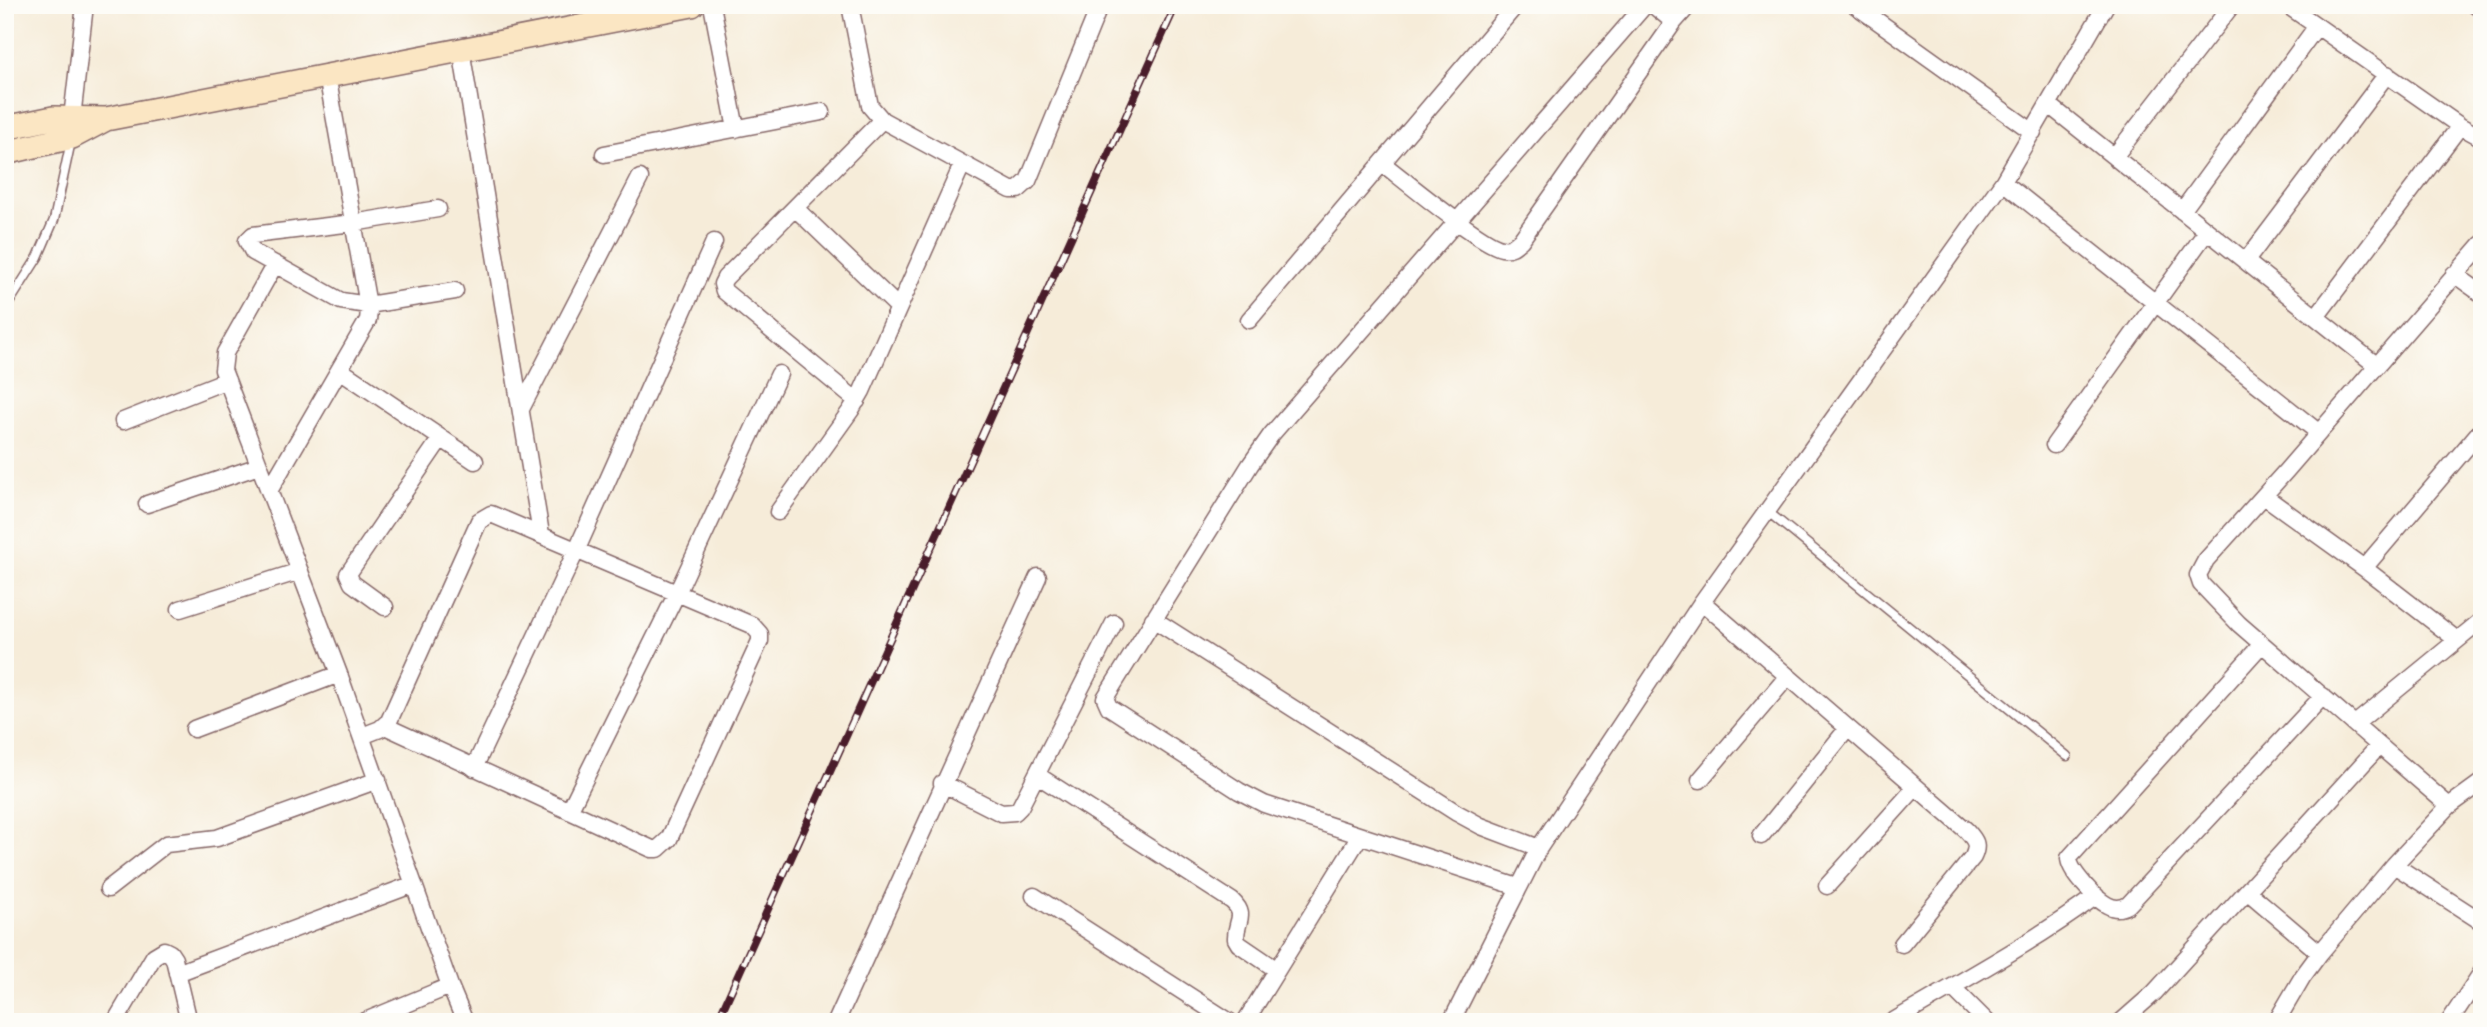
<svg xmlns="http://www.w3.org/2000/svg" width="2487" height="1027" viewBox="0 0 2487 1027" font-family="'Gentium Book Plus',serif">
	<rect width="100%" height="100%" fill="#fdfcf7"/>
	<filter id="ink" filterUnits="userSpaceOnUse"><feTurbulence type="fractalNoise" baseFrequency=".0143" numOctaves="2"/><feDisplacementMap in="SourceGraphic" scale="14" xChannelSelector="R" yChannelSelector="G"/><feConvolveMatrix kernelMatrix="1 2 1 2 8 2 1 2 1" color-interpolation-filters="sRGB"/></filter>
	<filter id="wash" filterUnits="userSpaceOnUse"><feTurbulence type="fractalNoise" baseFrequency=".00686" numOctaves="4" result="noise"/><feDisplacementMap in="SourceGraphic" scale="28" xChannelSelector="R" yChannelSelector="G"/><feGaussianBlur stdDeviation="1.57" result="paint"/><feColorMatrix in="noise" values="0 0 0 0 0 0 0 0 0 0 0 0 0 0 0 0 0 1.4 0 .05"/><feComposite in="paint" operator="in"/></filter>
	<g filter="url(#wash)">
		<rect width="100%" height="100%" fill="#f6ecd9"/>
	</g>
	<g filter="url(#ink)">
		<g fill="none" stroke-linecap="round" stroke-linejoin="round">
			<g stroke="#866768" stroke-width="11">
				<path id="service" d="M 5,309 L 38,257 L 54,220 L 71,141
					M 1767,511 L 2067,756"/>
			</g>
			<g stroke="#866768" stroke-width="19">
				<path id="minor" d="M 610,5 L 623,18
					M 712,5 L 736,129
					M 850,5 L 870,106 L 882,120 L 1011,190 L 1018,190 L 1028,181 L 1100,5
					M 1653,5 L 1674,22
					M 1855,5 L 2033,132
					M 2287,5 L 2460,126 L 2482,138
					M 2475,5 L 2482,10
					M 461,49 L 541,534
					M 2049,105 L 2376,365
					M 72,118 L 85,5
					M 604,154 L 822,112
					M 2114,157 L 2232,5
					M 1382,163 C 1403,179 1482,245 1502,248 C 1511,250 1515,245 1521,240 L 1674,22 L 1689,5
					M 2003,182 L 2318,432
					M 795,208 L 898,307
					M 438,209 L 353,223 L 253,235 L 247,241 L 253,252 L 341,301 L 368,305 L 455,291
					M 2182,211 L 2317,26
					M 2246,261 L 2387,74
					M 275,264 L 225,353 L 223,370 L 339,674 L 450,986 L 465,1022
					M 2454,274 L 2482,294
					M 2316,317 L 2460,126
					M 1249,320 L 1516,5
					M 340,370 L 475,461
					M 857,401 L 724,291 L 722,284 L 725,278 L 882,120
					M 521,409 L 640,178
					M 123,421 L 227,380
					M 2054,445 L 2207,231
					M 269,491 L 368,320 L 369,311 L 327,75
					M 2264,496 L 2364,568 L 2457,640
					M 147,504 L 259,466
					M 778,512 L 851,410 L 862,391 L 962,165
					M 2364,568 L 2482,429
					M 1702,602 L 1966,830 C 1975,840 1979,844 1973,857 L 1902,944
					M 385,607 L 352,583 L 348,574 L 441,438
					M 180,609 L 300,571
					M 1153,619 L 1457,813 L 1481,826 L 1539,848
					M 2262,644 L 2069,858 C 2069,871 2096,899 2107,905 C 2114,909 2121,909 2128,905 L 2323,696
					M 2355,724 L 2482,620
					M 194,729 L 339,674
					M 362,736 L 380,729 L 389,721 L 479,521 L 491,514 L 752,625 L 760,634 L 760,641 L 669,839 L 658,849 L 652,849 L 385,726
					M 474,768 L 577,549 L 714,242
					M 1037,775 L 1232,901 C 1248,916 1235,921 1236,939 L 1239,944 L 1277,970
					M 1700,780 L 1788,676
					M 942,783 L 1001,813 L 1015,812 L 1020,807 L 1114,623
					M 2449,806 L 2239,624 L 2201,584 L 2198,575 L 2206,560 L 2286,471 L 2482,244
					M 569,811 L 677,593 L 779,374
					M 1761,836 L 1848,728
					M 2394,865 L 2482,922
					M 1827,886 L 1916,787
					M 1518,887 L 1264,804 L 1239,791 L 1109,707 L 1105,698 L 1250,465 L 1271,435 L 1645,5
					M 108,889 L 166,844 L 217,838 L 378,780
					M 2247,891 L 2320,953
					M 1034,896 L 1230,1022
					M 177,973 L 414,884
					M 1953,988 L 1987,1022
					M 115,1022 L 154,956 L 164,950 L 170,953 L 174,959 L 189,1022
					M 363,1022 L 450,986
					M 836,1022 L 1038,577
					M 1245,1022 L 1360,836
					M 1451,1022 L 1539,848 L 1702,602 L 2003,182 L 2106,5
					M 1892,1022 C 1961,981 2031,944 2096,896
					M 2121,1022 L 2154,993 L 2379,746
					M 2276,1022 L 2303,976 L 2320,953 L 2394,865 L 2449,806 L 2482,782
					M 2449,1022 L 2482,972"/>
			</g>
			<g stroke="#866768" stroke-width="26">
				<path id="secondary" d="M 5,128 L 53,118 L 106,119 L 692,5
					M 5,153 L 72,137 L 106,119"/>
			</g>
			<use href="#service" stroke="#fff" stroke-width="8"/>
			<use href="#minor" stroke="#fff" stroke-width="16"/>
			<use href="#secondary" stroke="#fbe6c3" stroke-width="23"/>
			<g stroke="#4a1f2b" stroke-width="8">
				<path id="rail" d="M 717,1022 L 1176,5"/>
			</g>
			<use href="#rail" stroke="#fdfcf7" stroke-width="5" stroke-dasharray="16" stroke-linecap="butt"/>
		</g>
	</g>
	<rect width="2487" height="1027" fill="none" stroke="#fdfcf7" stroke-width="28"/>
</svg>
